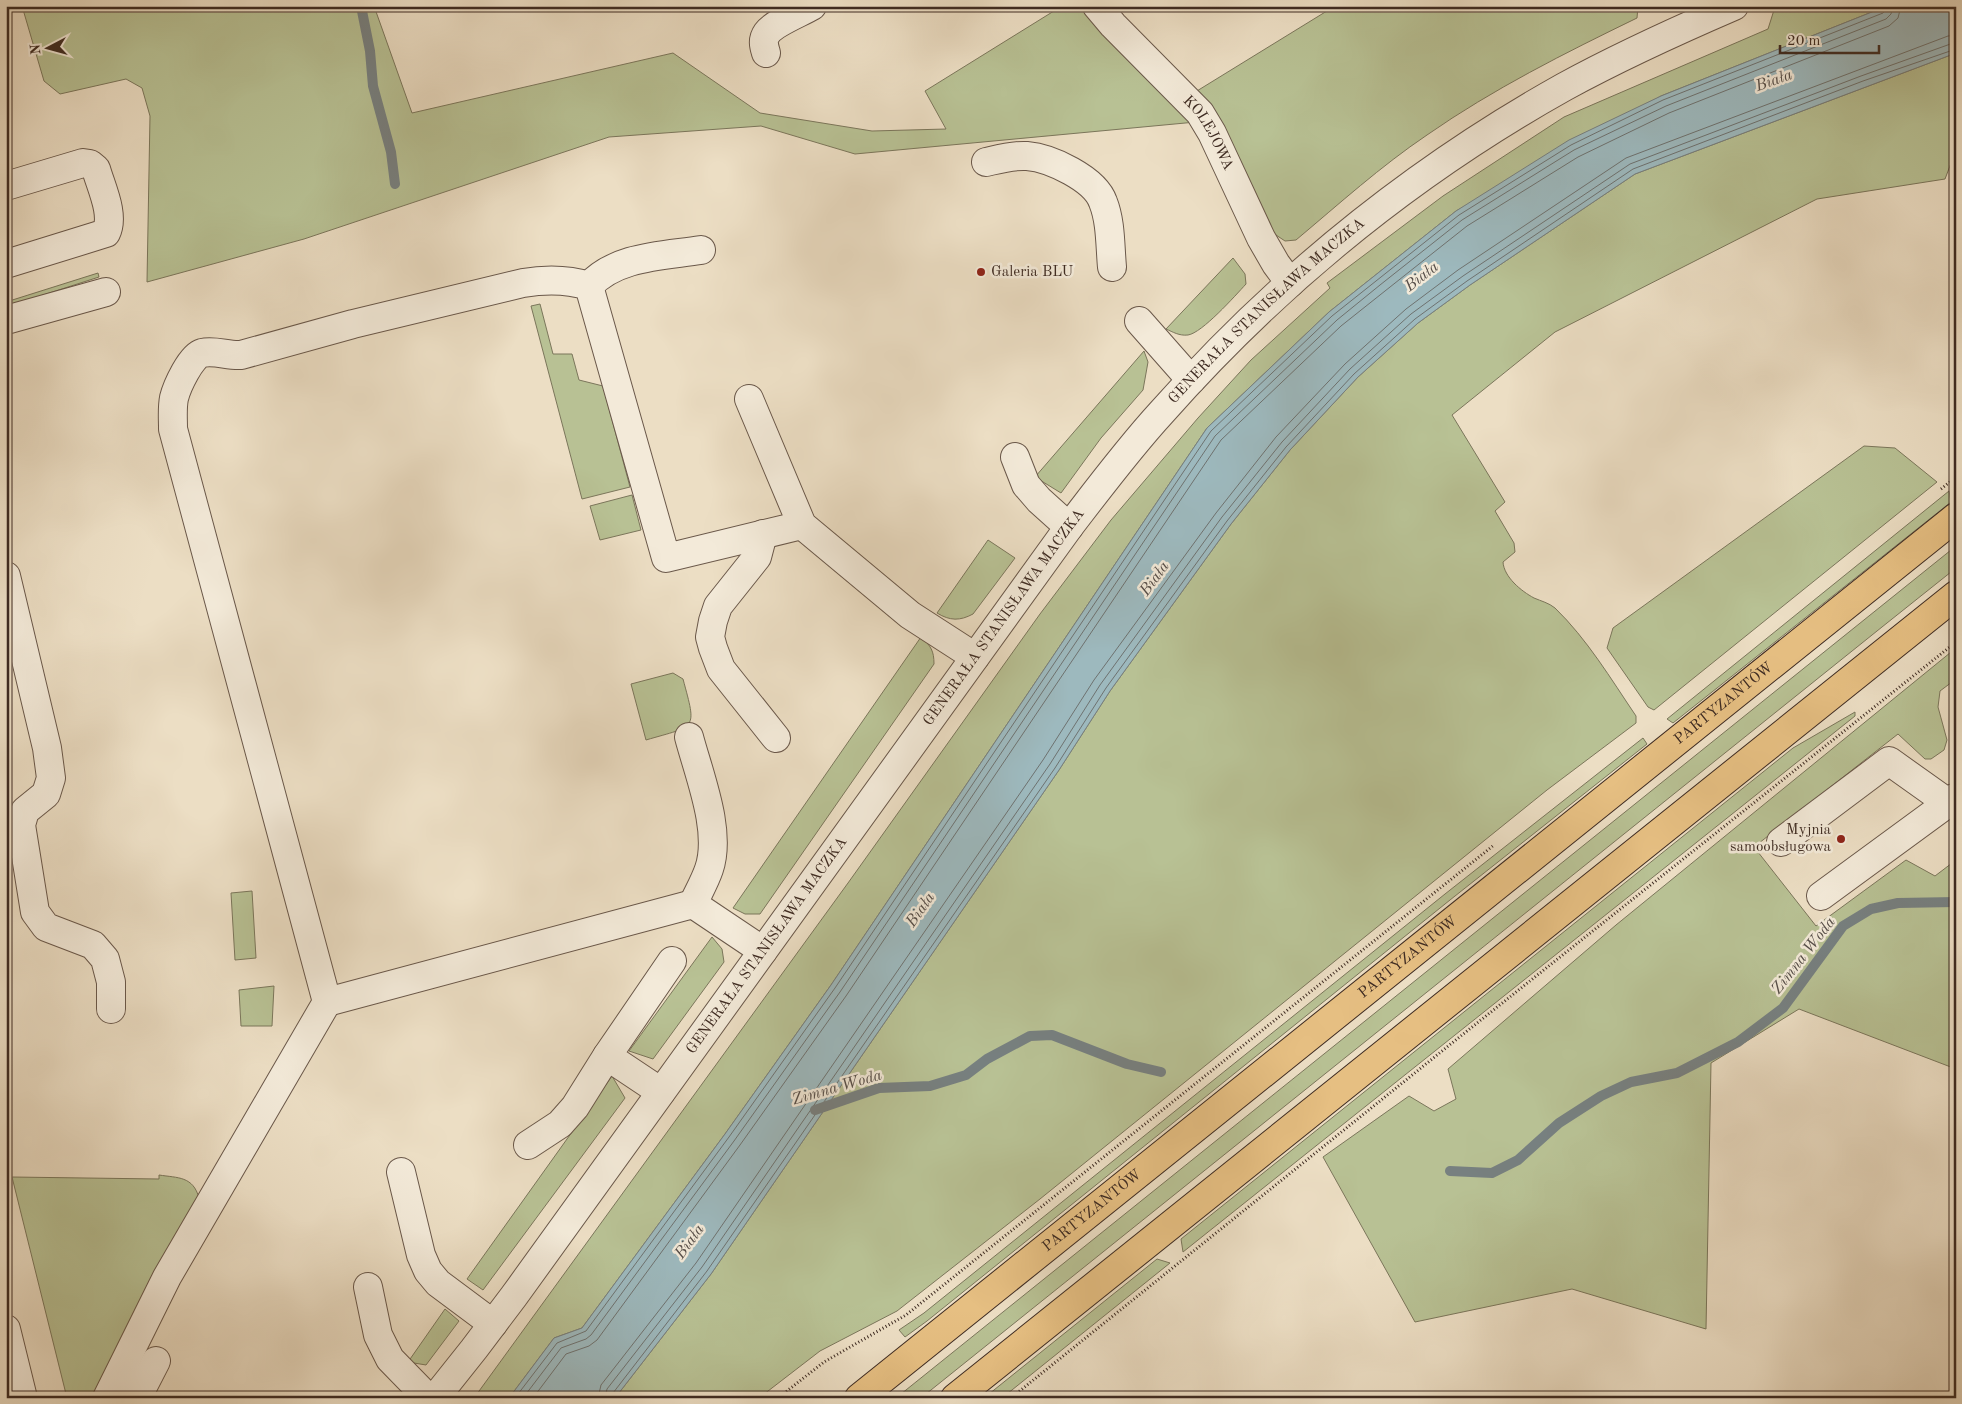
<svg xmlns="http://www.w3.org/2000/svg" width="1962" height="1404" viewBox="0 0 1962 1404" font-family="'Old Standard TT',serif">
	<rect width="100%" height="100%" fill="#ecdec4"/>
	<filter id="stains"><feTurbulence type="fractalNoise" baseFrequency=".004" numOctaves="4"/><feColorMatrix values="0 0 0 0 .2 0 0 0 0 .09 0 0 0 0 .02 0 0 0 .5 -.17"/></filter>
	<radialGradient id="worn" r=".72"><stop offset=".6" stop-color="#630" stop-opacity="0"/><stop offset="1" stop-color="#630" stop-opacity=".3"/></radialGradient>
	<path fill="#b8c194" stroke="#7b765b" d="M 22,6 L 374,6 L 412,113 L 673,53 L 760,113 L 872,131 L 946,129 L 925,91 L 1062,6 L 1087,6 L 1196,122 L 855,154 L 761,126 L 609,137 L 304,239 L 147,282 L 150,116 L 142,88 L 126,79 L 60,94 L 44,81 Z
		M 1335,6 L 1638,6 L 1637,18 C 1565,53 1493,89 1427,135 C 1381,166 1339,204 1296,240 L 1285,241 L 1273,233 L 1192,94 Z
		M 1783,6 L 1887,6 L 1661,96 L 1456,211 L 1329,312 L 1207,428 L 831,985 L 725,1134 L 582,1328 L 554,1338 L 509,1398 L 474,1398 L 848,883 L 1040,614 L 1111,520 L 1198,418 L 1251,360 L 1330,288 L 1327,283 L 1443,196 L 1564,117 L 1768,29 L 1774,10 Z
		M 1956,53 L 1956,150 L 1945,179 L 1817,199 L 1555,332 L 1452,415 L 1505,502 L 1495,511 L 1514,543 L 1515,552 L 1503,562 C 1504,577 1521,591 1534,598 C 1541,601 1549,603 1555,608 C 1587,639 1611,679 1636,716 L 1636,723 L 1547,790 L 1040,1199 L 897,1311 L 820,1351 L 759,1398 L 615,1398 L 711,1274 L 1059,770 L 1110,691 L 1231,524 L 1290,450 L 1358,377 L 1418,323 L 1470,285 L 1635,174 Z
		M 1233,258 L 1245,274 L 1246,284 C 1235,296 1202,333 1188,335 C 1179,336 1173,332 1166,329 Z
		M 98,273 L 99,277 L 6,307 L 6,302 Z
		M 540,304 L 553,354 L 572,354 L 579,380 L 603,386 L 630,487 L 582,499 L 531,306 Z
		M 1144,351 L 1148,362 L 1143,390 L 1101,438 L 1061,493 L 1035,477 Z
		M 1864,446 L 1895,448 L 1937,482 L 1654,710 L 1648,707 L 1607,648 L 1613,628 Z
		M 1949,491 L 1951,502 L 1673,723 L 1667,719 Z
		M 632,495 L 641,530 L 600,540 L 590,506 Z
		M 988,540 L 1015,558 L 973,614 C 960,621 950,621 937,613 Z
		M 1956,546 L 1956,568 L 1882,627 L 921,1398 L 896,1398 Z
		M 921,637 C 931,646 934,651 934,664 L 760,914 L 745,914 L 733,908 Z
		M 1956,648 L 1956,679 L 1940,691 L 1938,707 L 1947,740 L 1944,750 L 1931,759 L 1925,759 L 1898,734 L 1754,847 L 1816,926 L 1906,860 L 1935,876 L 1956,860 L 1956,1069 L 1799,1009 L 1711,1063 L 1706,1329 L 1572,1289 L 1415,1322 L 1323,1157 L 1409,1096 L 1434,1111 L 1456,1099 L 1448,1069 L 1616,925 Z
		M 673,673 L 683,679 C 697,731 697,725 646,740 L 631,684 Z
		M 1855,712 L 1855,716 L 1183,1252 L 1181,1239 L 1793,748 Z
		M 1643,738 L 1647,744 L 1450,900 L 927,1321 L 905,1337 L 899,1330 L 924,1313 L 1445,894 Z
		M 252,891 L 256,958 L 235,960 L 231,893 Z
		M 712,937 L 722,949 L 724,962 L 653,1059 L 629,1051 Z
		M 274,986 L 272,1026 L 241,1026 L 239,990 Z
		M 612,1076 L 625,1098 L 483,1290 L 467,1279 Z
		M 159,1175 C 178,1178 193,1176 199,1198 L 93,1398 L 67,1398 L 12,1177 L 159,1179 Z
		M 1157,1259 L 1170,1263 L 1002,1398 L 984,1398 Z
		M 445,1309 L 459,1321 L 426,1365 L 408,1362 Z"/>
	<path fill="#9db9be" stroke="#778080" d="M 1887,6 L 1956,6 L 1956,53 L 1635,174 L 1470,285 L 1418,323 L 1358,377 L 1290,450 L 1231,524 L 1110,691 L 1059,770 L 711,1274 L 615,1398 L 509,1398 L 554,1338 L 582,1328 L 725,1134 L 831,985 L 1207,428 L 1329,312 L 1373,277 L 1456,211 L 1569,140 L 1661,96 Z"/>
	<g fill="none" stroke-linecap="round" stroke-linejoin="round">
		<path stroke="#6e7270" stroke-width="1" d="M 515,1398 L 557,1343 L 586,1331 L 729,1137 L 835,988 L 1211,431 L 1332,316 L 1376,281 L 1459,215 L 1571,145 L 1663,100 L 1883,13 L 1886,10 L 1887,6
			M 523,1398 L 561,1348 L 586,1339 L 591,1335 L 734,1141 L 840,992 L 1215,436 L 1337,320 L 1380,285 L 1462,220 L 1574,150 L 1666,106 L 1886,19 L 1891,14 L 1893,6
			M 533,1398 L 566,1354 L 589,1346 L 597,1340 L 740,1145 L 846,996 L 1221,440 L 1341,326 L 1385,291 L 1467,226 L 1578,157 L 1669,113 L 1889,26 L 1898,18 L 1901,6
			M 598,1398 L 601,1385 L 696,1263 L 1043,760 L 1094,680 L 1216,513 L 1276,437 L 1345,364 L 1406,309 L 1458,270 L 1626,158 L 1948,36 L 1956,35
			M 605,1398 L 607,1389 L 702,1267 L 1050,764 L 1100,685 L 1222,517 L 1282,442 L 1350,369 L 1411,314 L 1463,276 L 1630,164 L 1861,76 L 1956,42
			M 611,1398 L 613,1393 L 707,1271 L 1055,768 L 1106,688 L 1227,521 L 1286,447 L 1354,374 L 1415,319 L 1467,281 L 1633,169 L 1863,81 L 1956,49"/>
		<path stroke="#778080" stroke-width="10" d="M 361,6 L 370,51 L 373,86 L 391,152 L 395,184
			M 815,1110 L 879,1088 L 930,1086 L 966,1075 L 987,1059 L 1030,1036 L 1052,1035 L 1127,1064 L 1161,1072
			M 1450,1171 L 1492,1173 L 1518,1160 L 1559,1123 L 1601,1096 L 1631,1082 L 1677,1073 L 1738,1042 L 1783,1008 L 1843,926 L 1871,909 L 1898,903 L 1956,902"/>
		<g stroke="#6a584a" stroke-width="30">
			<g id="minor">
				<path id="s1" d="M 1097,6 L 1113,25 L 1200,113 L 1212,133 L 1261,238 L 1276,264 L 1290,283"/>
				<path d="M 766,53 C 764,46 762,40 767,33 C 774,23 800,13 812,6"/>
				<path d="M 986,162 C 999,159 1013,155 1027,156 C 1051,158 1095,179 1103,202 C 1111,222 1110,246 1112,267"/>
				<path d="M 6,186 L 83,163 L 90,164 L 96,169 C 101,187 115,215 106,233 L 6,264"/>
				<path d="M 589,286 C 616,256 663,256 701,250"/>
				<path d="M 6,320 L 106,292"/>
				<path d="M 1139,321 L 1191,380"/>
				<path d="M 749,399 L 802,525 L 910,615 L 975,657"/>
				<path d="M 1015,457 L 1026,485 L 1039,500 L 1069,527"/>
				<path d="M 763,534 L 757,557 L 718,606 L 713,621 L 710,637 L 713,648 L 721,669 L 776,738"/>
				<path d="M 6,576 L 47,748 L 51,778 L 46,794 L 25,811 L 21,825 L 35,912 L 46,927 L 93,945 L 105,959 L 111,982 L 111,1009"/>
				<path d="M 689,737 C 699,775 722,831 709,869 C 705,881 698,893 693,904"/>
				<path d="M 1781,842 L 1889,761 L 1948,803"/>
				<path d="M 1821,896 L 1956,797"/>
				<path d="M 327,1002 L 693,904 L 763,951"/>
				<path d="M 661,1092 L 607,1056 L 672,961"/>
				<path d="M 528,1145 L 560,1124 L 575,1107 L 607,1056"/>
				<path d="M 401,1172 L 421,1255 L 428,1271 L 438,1283 L 493,1324"/>
				<path d="M 368,1287 L 378,1335 L 390,1359 L 428,1398"/>
				<path d="M 6,1329 L 23,1398"/>
				<path d="M 107,1398 L 167,1277 L 327,1002 L 173,429 C 173,418 172,408 174,398 C 177,386 191,356 202,353 C 215,350 228,356 241,355 L 353,324 L 523,283 C 546,279 567,279 589,286 L 666,558 L 802,525"/>
				<path d="M 137,1398 L 156,1361"/>
				<path id="s2" d="M 435,1398 L 474,1349 L 514,1296 L 1069,527 C 1099,488 1128,449 1161,413 C 1276,283 1412,172 1564,87 C 1619,57 1676,31 1734,6"/>
			</g>
		</g>
		<g stroke="#3e2b22" stroke-width="30">
			<g id="major">
				<path id="s3" d="M 859,1398 L 1956,517"/>
				<path d="M 955,1398 L 1956,595"/>
			</g>
		</g>
		<path stroke="#3e2b22" stroke-width="3" stroke-dasharray="1 2.5" stroke-linecap="butt" d="M 1941,489 L 1956,477
			M 778,1398 L 824,1362 L 906,1315 L 1494,845
			M 1011,1398 L 1452,1043 L 1956,642"/>
		<use href="#minor" stroke="#f3ead9" stroke-width="28"/>
		<use href="#major" stroke="#e6bf82" stroke-width="28"/>
	</g>
	<g fill="#8f2418" stroke="#f3ead9" stroke-width="2">
		<circle cx="981" cy="272" r="5"/>
		<circle cx="1841" cy="839" r="5"/>
	</g>
	<g text-anchor="middle" dominant-baseline="central" stroke-width="5" stroke-linejoin="round" paint-order="stroke">
		<g font-size="15" fill="#3e2b22" stroke="#f3ead9">
			<text stroke="none"><textPath href="#s1" startOffset="170">KOLEJOWA</textPath></text>
			<text stroke="none"><textPath href="#s2" startOffset="1371">GENERAŁA STANISŁAWA MACZKA</textPath></text>
			<text stroke="none"><textPath href="#s2" startOffset="966">GENERAŁA STANISŁAWA MACZKA</textPath></text>
			<text stroke="none"><textPath href="#s3" startOffset="1109">PARTYZANTÓW</textPath></text>
			<text stroke="none"><textPath href="#s2" startOffset="561">GENERAŁA STANISŁAWA MACZKA</textPath></text>
			<text stroke="none"><textPath href="#s3" startOffset="704">PARTYZANTÓW</textPath></text>
			<text stroke="none"><textPath href="#s3" startOffset="299">PARTYZANTÓW</textPath></text>
		</g>
		<g font-size="15" fill="#3e2b22" stroke="#f3ead9" text-anchor="start">
			<text x="991" y="272">Galeria BLU</text>
			<text x="1831" y="830" text-anchor="end">Myjnia<tspan x="1831" dy="17">samoobsługowa</tspan></text>
		</g>
		<g font-size="16" font-style="italic" fill="#564e49" stroke="#f3ead9">
			<text transform="translate(1774 81) rotate(-20)">Biała</text>
			<text transform="translate(1422 277) rotate(-38)">Biała</text>
			<text transform="translate(1155 579) rotate(-54)">Biała</text>
			<text transform="translate(921 910) rotate(-55)">Biała</text>
			<text transform="translate(1804 956) rotate(-52)">Zimna Woda</text>
			<text transform="translate(837 1088) rotate(-16)">Zimna Woda</text>
			<text transform="translate(690 1242) rotate(-54)">Biała</text>
		</g>
	</g>
	<rect width="1962" height="1404" fill="none" stroke="#ecdec4" stroke-width="25"/>
	<rect x="8" y="8" width="1947" height="1389" fill="none" stroke="#3e2b22" stroke-width="2.5"/>
	<rect x="12" y="12" width="1937" height="1379" fill="none" stroke="#3e2b22"/>
	<g transform="translate(48 48) rotate(264)" stroke="#f3ead9" stroke-width="4" paint-order="stroke">
	<path d="M0-4L9 19L0 12L-9 19Z" fill="#3e2b22"/>
	<text y="-8" font-size="14" font-weight="bold" text-anchor="middle" fill="#3e2b22">N</text>
	</g>
	<path d="M1780 45v8h99v-8" fill="none" stroke="#3e2b22" stroke-width="2.5"/>
	<text x="1787" y="45" font-size="15" fill="#3e2b22" stroke="#f3ead9" stroke-width="4" paint-order="stroke">20 m</text>
	<rect width="100%" height="100%" filter="url(#stains)"/>
	<rect width="100%" height="100%" fill="url(#worn)"/>
</svg>
